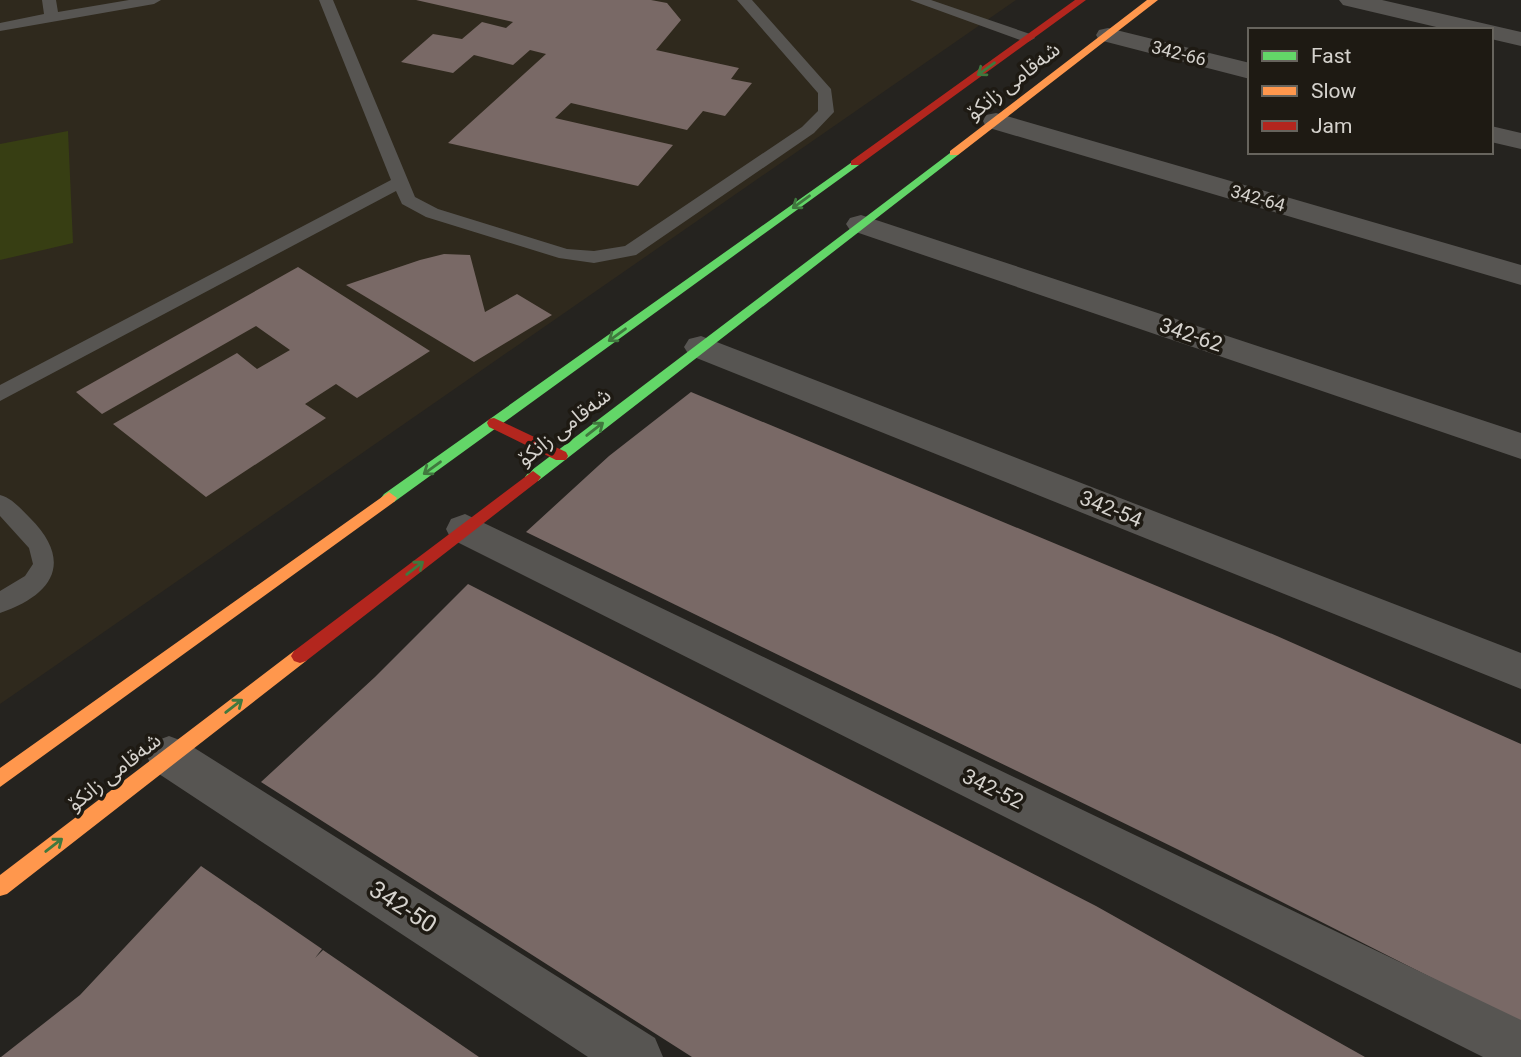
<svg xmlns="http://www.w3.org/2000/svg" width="1521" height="1057" viewBox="0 0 1521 1057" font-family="Roboto,'Noto Sans Arabic',sans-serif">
	<rect width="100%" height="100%" fill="#25231f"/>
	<path fill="#2f291d" d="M 0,0 L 1016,0 L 0,704 Z"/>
	<path fill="#373e13" d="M 68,131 L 73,243 L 0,260 L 0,144 Z"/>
	<path fill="#796966" d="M 416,0 L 651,0 L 667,3 L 681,20 L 656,50 L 739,68 L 731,79 L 752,83 L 725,116 L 703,111 L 687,130 L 571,103 L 555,118 L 673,145 L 638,186 L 448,143 L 546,54 L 530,50 L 513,65 L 474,55 L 453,73 L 401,62 L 433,34 L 462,39 L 482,22 L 506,28 L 513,22 Z
		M 444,254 L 470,255 L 485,312 L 517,294 L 552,315 L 474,362 L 346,285 L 420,260 Z
		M 298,267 L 430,351 L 357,398 L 336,384 L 305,404 L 326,418 L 206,497 L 113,424 L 237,353 L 257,369 L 290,350 L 256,326 L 102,414 L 76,392 Z
		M 691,392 L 1277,636 L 1521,744 L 1521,1023 L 1179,850 L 526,532 L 609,456 Z
		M 468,584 L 1096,906 L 1365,1057 L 692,1057 L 261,782 L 375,677 Z
		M 201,866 L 322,949 L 315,958 L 323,950 L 479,1057 L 1,1057 L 80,995 Z"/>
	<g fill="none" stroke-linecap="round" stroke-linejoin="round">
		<path fill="#575552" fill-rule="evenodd" d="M 42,0 L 56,0 L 58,12 L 129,0 L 161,0 L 154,4 L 0,31 L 0,23 L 44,14 Z
			M 319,0 L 333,0 L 415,197 L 438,209 L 567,249 L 594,251 L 625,246 L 802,127 L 818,111 L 818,93 L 737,0 L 752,0 L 831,89 L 834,112 L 814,133 L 636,255 L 594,263 L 559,258 L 426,217 L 402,204 L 396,191 L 0,401 L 0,385 L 391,180 Z
			M 910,0 L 931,0 L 1033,35 L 1035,38 L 1028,42 L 1023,41 Z
			M 0,495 C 12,498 21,509 30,518 C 74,562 53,595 0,613 L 0,591 L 25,576 L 33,564 L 29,548 L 0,516 Z"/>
		<path fill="#575552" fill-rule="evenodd" d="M 1339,0 L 1382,0 L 1521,32 L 1521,46 L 1491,39 L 1491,30 L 1449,30 L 1343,5 Z
			M 1108,28 L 1250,63 L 1250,79 L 1099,40 L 1096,35 L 1099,30 Z
			M 996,113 L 1521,265 L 1521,285 L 986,127 L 983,121 L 986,115 Z
			M 1491,126 L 1521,133 L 1521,149 L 1491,142 Z
			M 861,215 L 1521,433 L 1521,459 L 850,230 L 846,224 L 850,218 Z
			M 701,336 L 1521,653 L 1521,689 L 689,355 L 684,347 L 689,339 Z
			M 465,514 L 1521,1020 L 1521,1057 L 1483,1057 L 451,539 L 446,529 L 451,519 Z
			M 169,736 L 185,742 L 655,1038 L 663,1057 L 588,1057 L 153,770 L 147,756 L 153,742 Z"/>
		<path fill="#63d668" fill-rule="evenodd" d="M 954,150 L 958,151 L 958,155 L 538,481 L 528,481 L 525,477 L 528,473 Z
			M 855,160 L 859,161 L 859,165 L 394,502 L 384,502 L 381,498 L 384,494 Z"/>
		<path fill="#ff974d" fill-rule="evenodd" d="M 1147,0 L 1158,0 L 958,155 L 950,155 L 950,151 Z
			M 389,492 L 397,498 L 394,502 L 0,787 L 0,768 Z
			M 300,649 L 306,651 L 309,656 L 306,661 L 7,894 L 0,896 L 0,875 L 294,651 Z"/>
		<path fill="#b3261e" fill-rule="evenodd" d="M 1075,0 L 1086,0 L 859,165 L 851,165 L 851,161 Z
			M 494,418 L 566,452 L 568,456 L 566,460 L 556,460 L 489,427 L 487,423 L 489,419 Z
			M 533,471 L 541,477 L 538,481 L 306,661 L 300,663 L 294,661 L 291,656 L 294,651 Z"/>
	</g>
	<defs><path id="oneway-shaft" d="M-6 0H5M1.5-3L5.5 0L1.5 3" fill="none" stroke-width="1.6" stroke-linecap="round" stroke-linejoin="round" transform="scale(1.75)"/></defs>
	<g stroke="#40783e">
		<use href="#oneway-shaft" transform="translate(986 69) rotate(144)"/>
		<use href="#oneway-shaft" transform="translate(801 202) rotate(144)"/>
		<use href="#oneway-shaft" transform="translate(617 335) rotate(144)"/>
		<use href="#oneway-shaft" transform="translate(595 429) rotate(-38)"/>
		<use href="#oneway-shaft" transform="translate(432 468) rotate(144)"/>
		<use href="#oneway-shaft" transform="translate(415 568) rotate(-38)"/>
		<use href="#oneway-shaft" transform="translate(234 706) rotate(-38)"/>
		<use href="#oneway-shaft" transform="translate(54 845) rotate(-38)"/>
	</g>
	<g text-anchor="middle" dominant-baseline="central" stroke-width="7" stroke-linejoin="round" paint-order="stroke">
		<g font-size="18" fill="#d5d2cd" stroke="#1e1a13">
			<text transform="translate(1179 53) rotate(14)">342-66</text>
			<text transform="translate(1258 198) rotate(16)">342-64</text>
		</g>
		<g font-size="21" fill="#d5d2cd" stroke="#1e1a13">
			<text transform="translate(1013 81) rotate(-38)">شەقامی زانکۆ</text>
			<text transform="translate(1191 335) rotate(19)">342-62</text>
			<text transform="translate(564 427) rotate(-38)">شەقامی زانکۆ</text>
			<text transform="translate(1111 509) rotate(22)">342-54</text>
			<text transform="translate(114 772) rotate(-38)">شەقامی زانکۆ</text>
			<text transform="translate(993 789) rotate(26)">342-52</text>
		</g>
		<g font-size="24" fill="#d5d2cd" stroke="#1e1a13">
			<text transform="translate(403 907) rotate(33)">342-50</text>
		</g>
	</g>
	<rect x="1248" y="28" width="245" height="126" fill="#1e1a13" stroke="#67645d" stroke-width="2"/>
	<rect x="1262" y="51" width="35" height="10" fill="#63d668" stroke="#67645d" stroke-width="2"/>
	<text x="1311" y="63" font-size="21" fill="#d5d2cd">Fast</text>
	<rect x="1262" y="86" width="35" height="10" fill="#ff974d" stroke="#67645d" stroke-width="2"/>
	<text x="1311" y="98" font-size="21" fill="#d5d2cd">Slow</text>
	<rect x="1262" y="121" width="35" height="10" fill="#b3261e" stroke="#67645d" stroke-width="2"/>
	<text x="1311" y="133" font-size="21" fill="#d5d2cd">Jam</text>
</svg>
